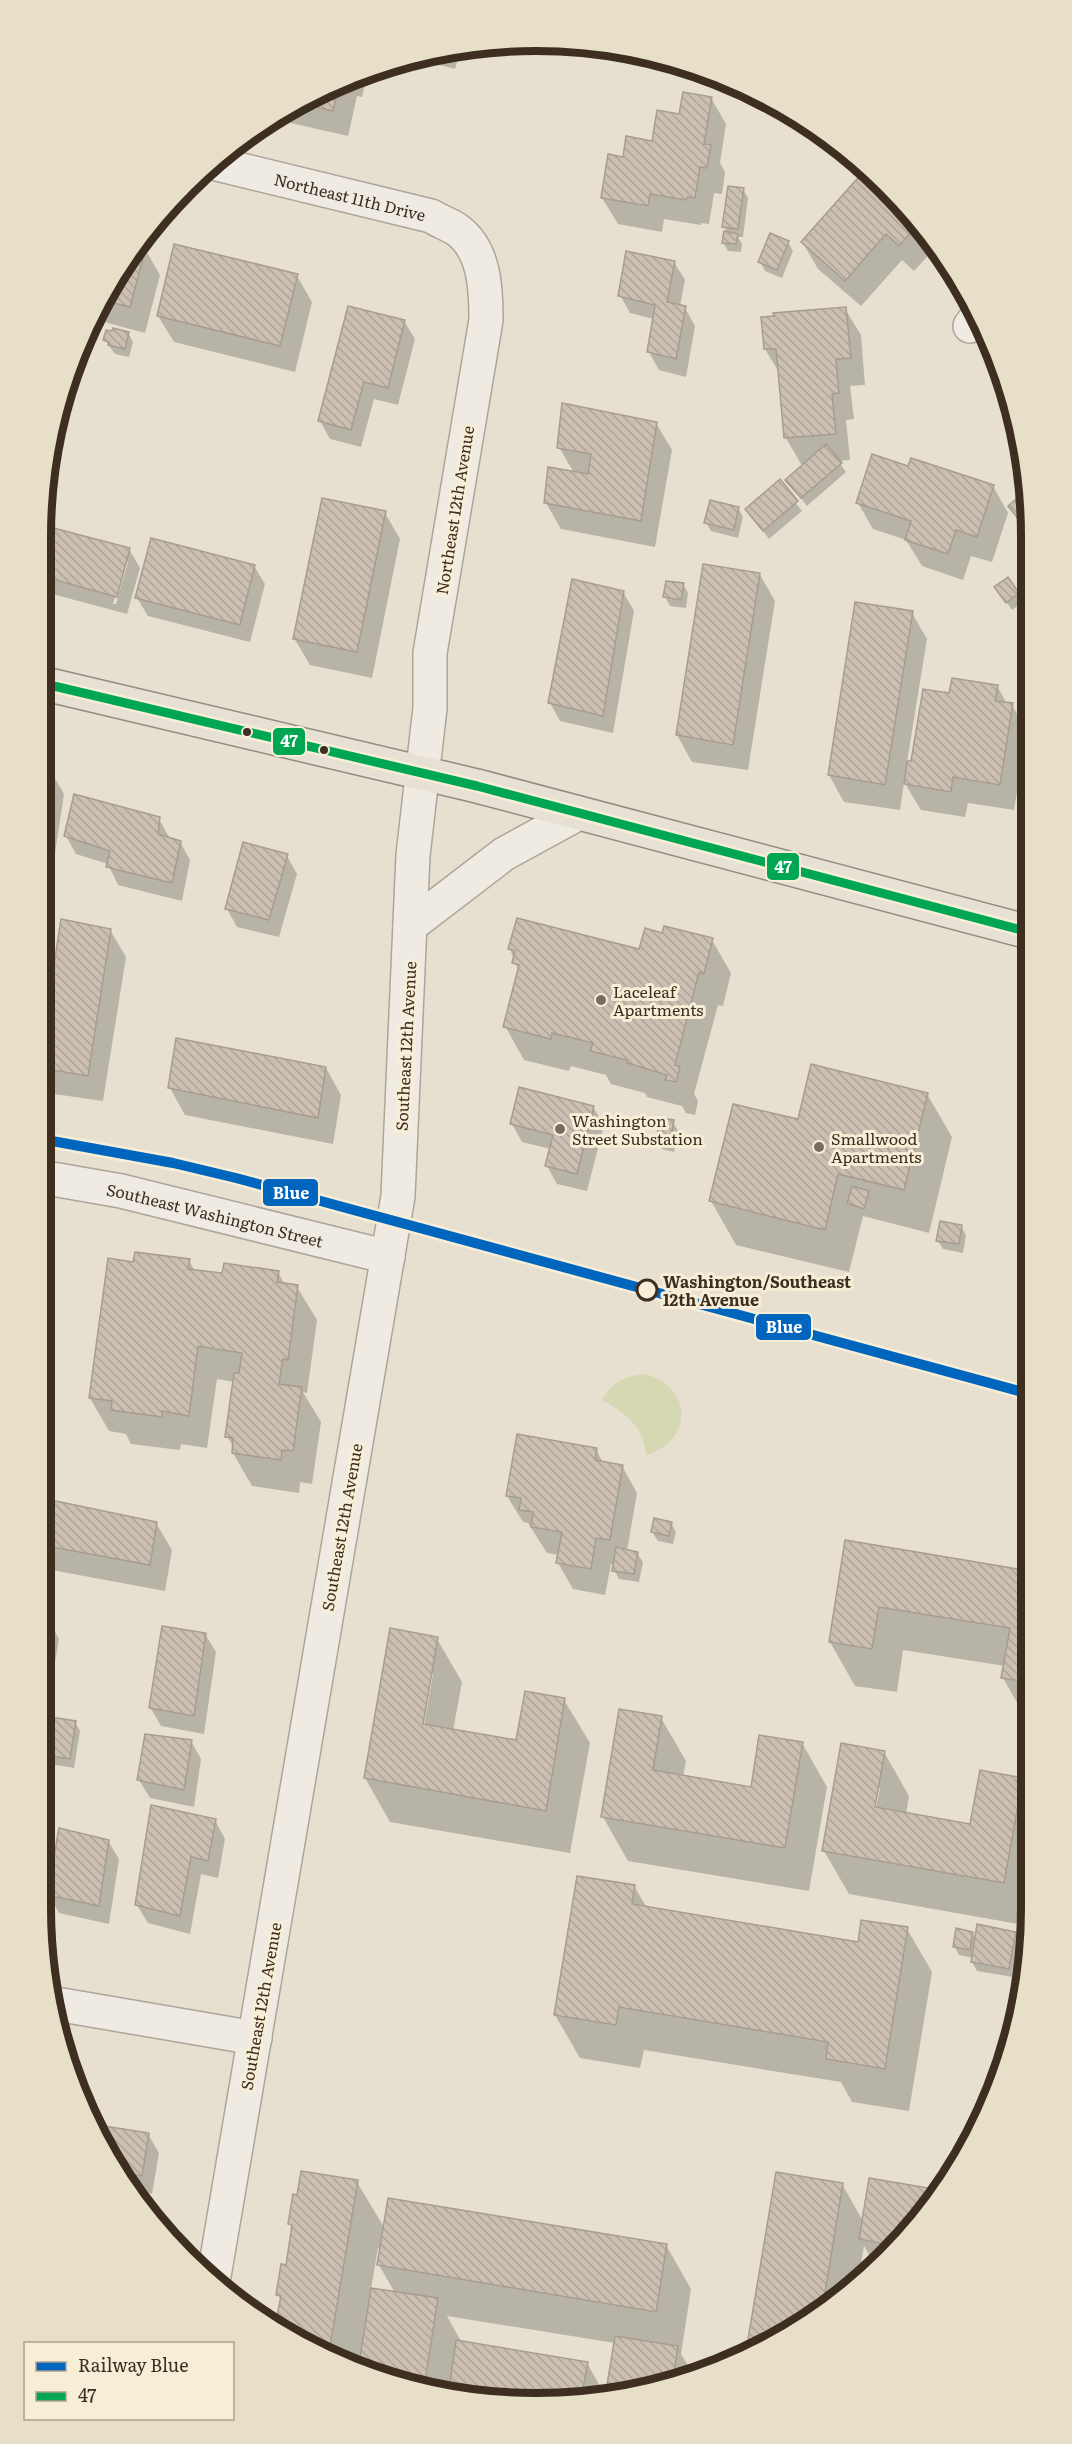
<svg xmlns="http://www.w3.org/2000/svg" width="1072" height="2444" viewBox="0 0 1072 2444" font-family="Literata,serif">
	<defs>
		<pattern id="building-back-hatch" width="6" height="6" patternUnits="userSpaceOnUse" patternTransform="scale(1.5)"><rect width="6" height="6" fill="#cbbfb2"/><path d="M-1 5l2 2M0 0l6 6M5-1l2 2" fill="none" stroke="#afa499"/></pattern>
	</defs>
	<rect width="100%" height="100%" fill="#e7e0d1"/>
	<path fill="#d6d7b3" d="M 645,1374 C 693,1386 694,1442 646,1455 C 645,1428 625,1412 602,1400 C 613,1382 624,1376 645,1374 Z"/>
	<path fill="#0003" fill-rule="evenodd" d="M 461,49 L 455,69 L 409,57 Z
		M 368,72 L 362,97 L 357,96 L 348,136 L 273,119 L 317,91 Z
		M 711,98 L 726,124 L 720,163 L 725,172 L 722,194 L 714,193 L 709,224 L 701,223 L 701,225 L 664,219 L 662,232 L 618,224 L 602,198 L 624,159 L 654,142 L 680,115 Z
		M 864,173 L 929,234 L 936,247 L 914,271 L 902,260 L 861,306 L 818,269 L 803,243 Z
		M 743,189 L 748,198 L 743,237 L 738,237 L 742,244 L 741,252 L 728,251 L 723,242 L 728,234 L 724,227 Z
		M 788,242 L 793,251 L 782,278 L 765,271 L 760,262 Z
		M 137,247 L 145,249 L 160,275 L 145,333 L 93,319 L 107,288 Z
		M 674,262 L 685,280 L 680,306 L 685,308 L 695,326 L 686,377 L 659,370 L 649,352 L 654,319 L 630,313 L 620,295 Z
		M 297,276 L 312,302 L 295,372 L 174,342 L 158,316 Z
		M 845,309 L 861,335 L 865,385 L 850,386 L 854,419 L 846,420 L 850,460 L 838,461 L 846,472 L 807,506 L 787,480 L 806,464 L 801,464 L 786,438 L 780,374 L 765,349 Z
		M 404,321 L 415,339 L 398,405 L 374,399 L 361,447 L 330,439 L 320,421 Z
		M 128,333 L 133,342 L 129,357 L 115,354 L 105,340 Z
		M 656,423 L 672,450 L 655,547 L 561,529 L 546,503 L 574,473 L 559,447 Z
		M 909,468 L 993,486 L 1008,513 L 992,562 L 971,556 L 963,580 L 922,566 L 906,540 L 873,529 L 858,503 Z
		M 779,482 L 802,511 L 769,539 L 747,510 Z
		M 1027,492 L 1027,535 L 1010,506 Z
		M 738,508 L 743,517 L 738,538 L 711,531 L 706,523 Z
		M 385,513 L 400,539 L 372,678 L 310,665 L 294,638 Z
		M 42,526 L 129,549 L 140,568 L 127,614 L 41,591 ZM 125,562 L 128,562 L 116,604 L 113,604 Z
		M 254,566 L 265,584 L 250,642 L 148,616 L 137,598 Z
		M 760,575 L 775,601 L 748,770 L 692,762 L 677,735 Z
		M 683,584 L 688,593 L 686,608 L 670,606 L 665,597 Z
		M 996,587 L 1018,594 L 1023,602 L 1012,610 Z
		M 623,592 L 634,611 L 613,733 L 560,721 L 550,703 Z
		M 912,613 L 927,639 L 907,762 L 912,763 L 951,695 L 997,686 L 1007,704 L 1012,705 L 1027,731 L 1014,810 L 968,803 L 965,817 L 921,810 L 904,782 L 900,810 L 844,802 L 829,775 Z
		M 41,767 L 49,768 L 64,794 L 41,946 Z
		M 159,819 L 170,839 L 180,842 L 190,860 L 182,901 L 118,885 L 108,864 L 76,854 L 66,836 Z
		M 287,856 L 297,874 L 279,937 L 237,927 L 227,909 Z
		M 62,920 L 110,930 L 126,957 L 103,1101 L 54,1094 L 41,1070 Z
		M 663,935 L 712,940 L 731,973 L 723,1006 L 718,1005 L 694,1094 L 698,1101 L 695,1115 L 686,1113 L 682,1106 L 647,1097 L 645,1093 L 611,1084 L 606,1075 L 571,1066 L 569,1071 L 524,1060 L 505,1026 L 519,972 L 510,949 L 641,951 Z
		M 326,1068 L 341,1095 L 333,1144 L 185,1115 L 170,1088 Z
		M 927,1094 L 952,1137 L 929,1233 L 863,1216 L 849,1272 L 736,1245 L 711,1201 L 799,1121 Z
		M 593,1107 L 604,1125 L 587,1191 L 557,1184 L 547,1166 L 551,1149 L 522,1142 L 512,1124 Z
		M 673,1122 L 678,1131 L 674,1152 L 662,1149 L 657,1141 Z
		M 961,1226 L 966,1235 L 963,1253 L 943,1249 L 938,1241 Z
		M 189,1261 L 195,1271 L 224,1275 L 278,1272 L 285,1285 L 297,1287 L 317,1320 L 307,1393 L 303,1392 L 321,1422 L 312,1484 L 300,1482 L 299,1493 L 252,1486 L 233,1453 L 234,1448 L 227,1436 L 235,1382 L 217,1379 L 207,1448 L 181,1444 L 180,1450 L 131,1444 L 126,1434 L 109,1431 L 90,1398 L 134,1263 Z
		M 596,1449 L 603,1463 L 622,1466 L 637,1493 L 627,1551 L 637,1553 L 643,1562 L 639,1582 L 619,1579 L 614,1570 L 615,1565 L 611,1564 L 605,1595 L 573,1589 L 558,1563 L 559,1555 L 547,1553 L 528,1523 L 523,1522 L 507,1496 Z
		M 41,1500 L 156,1523 L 172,1550 L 165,1591 L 41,1568 Z
		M 671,1523 L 676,1532 L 673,1544 L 658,1541 L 652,1532 Z
		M 847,1542 L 1030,1572 L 1031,1722 L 1028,1722 L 1003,1678 L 1005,1666 L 903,1650 L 897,1692 L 855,1686 L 830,1642 Z
		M 41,1612 L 44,1612 L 59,1639 L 41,1743 Z
		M 205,1634 L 216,1652 L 204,1734 L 161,1726 L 150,1707 Z
		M 437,1639 L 462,1682 L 453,1731 L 517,1742 L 564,1700 L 590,1743 L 570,1853 L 390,1822 L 365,1778 ZM 430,1674 L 433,1674 L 423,1732 L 420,1732 Z
		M 661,1718 L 686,1761 L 683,1777 L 752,1789 L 802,1743 L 827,1787 L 809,1891 L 628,1861 L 603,1817 Z
		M 75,1722 L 80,1731 L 74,1768 L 50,1764 L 45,1755 Z
		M 191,1741 L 201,1759 L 194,1807 L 150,1798 L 139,1780 Z
		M 884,1752 L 909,1796 L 906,1814 L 972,1826 L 1022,1779 L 1031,1796 L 1032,1908 L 1029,1926 L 849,1894 L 824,1851 ZM 877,1788 L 880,1788 L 875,1815 L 872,1814 Z
		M 215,1820 L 225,1839 L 218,1878 L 201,1874 L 190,1934 L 148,1923 L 137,1905 Z
		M 108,1841 L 119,1859 L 109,1924 L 59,1913 L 49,1895 Z
		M 634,1886 L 647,1908 L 859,1943 L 907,1929 L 932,1972 L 909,2111 L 852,2102 L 841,2082 L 644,2050 L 640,2068 L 580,2058 L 555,2015 Z
		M 972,1933 L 976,1939 L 1015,1933 L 1020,1942 L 1013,1977 L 977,1971 L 972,1962 L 973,1958 L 959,1955 L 954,1946 Z
		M 93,2126 L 148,2134 L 159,2153 L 152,2194 L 132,2190 L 107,2155 Z
		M 777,2173 L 842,2184 L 863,2221 L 870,2180 L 939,2191 L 909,2234 L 874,2263 L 864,2246 L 859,2275 L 784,2337 L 748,2351 Z
		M 357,2182 L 385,2229 L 666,2245 L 691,2289 L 681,2354 L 692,2372 L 632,2394 L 536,2403 L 459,2396 L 455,2389 L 454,2395 L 440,2394 L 289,2337 L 277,2328 L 281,2301 L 278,2295 L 287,2267 L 293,2229 L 290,2224 ZM 378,2248 L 381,2249 L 379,2265 L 395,2293 L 371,2289 ZM 447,2316 L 615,2343 L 606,2397 L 587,2363 L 462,2343 Z"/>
	<path fill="url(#building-back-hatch)" stroke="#a89c90" stroke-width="1.5" d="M 339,83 L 333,111 L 299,103 L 317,91 Z
		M 683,92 L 712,97 L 704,144 L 711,145 L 707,168 L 700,167 L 695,198 L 687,197 L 686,200 L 650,194 L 648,206 L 601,198 L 608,154 L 623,157 L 626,136 L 652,141 L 657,110 L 679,114 Z
		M 863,172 L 918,224 L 899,246 L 886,234 L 845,281 L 801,242 Z
		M 728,186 L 744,188 L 738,229 L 722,227 Z
		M 724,231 L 738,234 L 736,244 L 722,243 Z
		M 770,233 L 789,241 L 777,270 L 758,262 Z
		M 174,244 L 298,274 L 280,346 L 157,316 Z
		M 138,245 L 146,247 L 130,307 L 102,300 L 107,288 Z
		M 626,251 L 675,261 L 667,302 L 686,306 L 676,359 L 647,352 L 655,305 L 618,296 Z
		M 348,306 L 405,320 L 388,388 L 364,382 L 351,430 L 318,421 Z
		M 846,307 L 851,358 L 836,359 L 839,393 L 832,394 L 836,434 L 784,438 L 776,349 L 764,349 L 761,317 L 774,316 L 773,313 Z
		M 113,328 L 129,332 L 125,349 L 108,345 L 109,342 L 103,340 L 106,330 L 112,331 Z
		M 562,403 L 657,422 L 641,521 L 544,503 L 548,467 L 588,474 L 591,454 L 557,448 Z
		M 826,444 L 842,463 L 801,498 L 785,480 Z
		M 872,454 L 908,466 L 911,458 L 994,485 L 977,537 L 956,530 L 948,554 L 905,540 L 911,521 L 856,503 Z
		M 780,479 L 798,501 L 763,531 L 745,509 Z
		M 1027,490 L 1027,530 L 1008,506 Z
		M 322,498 L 386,511 L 357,652 L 293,639 Z
		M 710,500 L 739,507 L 734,530 L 704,523 Z
		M 42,525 L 130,548 L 117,597 L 41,576 Z
		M 151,538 L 255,565 L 240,625 L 135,598 Z
		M 703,564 L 760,573 L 733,745 L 676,735 Z
		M 1008,577 L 1019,593 L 1006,603 L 994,587 Z
		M 572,579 L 624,591 L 603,716 L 548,703 Z
		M 666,581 L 684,583 L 681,600 L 663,597 Z
		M 855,602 L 913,611 L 885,785 L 828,775 Z
		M 952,678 L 998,685 L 995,701 L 1013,703 L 1000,785 L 953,777 L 951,792 L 904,784 L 907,761 L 911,761 L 923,689 L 949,693 Z
		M 1028,750 L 1028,772 L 1024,771 Z
		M 41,765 L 50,767 L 41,827 Z
		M 1028,791 L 1028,826 L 1022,825 Z
		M 74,794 L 160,817 L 158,834 L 181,841 L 172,883 L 106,867 L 110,851 L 64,836 Z
		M 243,842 L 288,854 L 269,920 L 225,909 Z
		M 517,918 L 639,949 L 645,928 L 662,933 L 664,926 L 713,938 L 704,974 L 699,972 L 675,1065 L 680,1067 L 676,1082 L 665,1080 L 667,1075 L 627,1063 L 627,1060 L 590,1051 L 593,1043 L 552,1033 L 551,1039 L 503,1027 L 519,965 L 512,963 L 515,951 L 508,949 Z
		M 61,919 L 111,929 L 88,1076 L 41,1068 L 41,1050 Z
		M 176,1038 L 326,1067 L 318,1118 L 168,1088 Z
		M 811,1064 L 928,1093 L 904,1190 L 838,1174 L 825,1230 L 709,1201 L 733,1104 L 798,1119 Z
		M 519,1087 L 594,1106 L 577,1174 L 545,1166 L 553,1135 L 510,1124 Z
		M 660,1118 L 674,1120 L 670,1144 L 656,1141 Z
		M 852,1186 L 869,1191 L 864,1209 L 847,1203 Z
		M 940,1221 L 962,1225 L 959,1244 L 936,1241 Z
		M 135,1252 L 190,1259 L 188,1269 L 222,1273 L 224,1263 L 279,1271 L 277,1282 L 298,1285 L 288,1360 L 283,1359 L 279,1384 L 302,1387 L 293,1451 L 282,1450 L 281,1460 L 232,1453 L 233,1438 L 225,1437 L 234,1373 L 239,1373 L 242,1353 L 198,1346 L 189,1416 L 162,1411 L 162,1417 L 111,1410 L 112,1401 L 89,1398 L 108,1258 L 133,1262 Z
		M 517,1434 L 597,1448 L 595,1460 L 623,1465 L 610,1540 L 596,1538 L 591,1569 L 556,1563 L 562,1532 L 531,1527 L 533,1512 L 519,1510 L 521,1498 L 506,1496 Z
		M 41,1498 L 157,1522 L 150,1565 L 41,1545 Z
		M 654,1518 L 672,1522 L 669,1536 L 651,1532 Z
		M 845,1540 L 1030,1571 L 1031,1683 L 1001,1678 L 1010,1628 L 879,1607 L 872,1649 L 829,1642 Z
		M 616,1547 L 638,1552 L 634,1574 L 612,1571 Z
		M 41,1610 L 45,1611 L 41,1634 Z
		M 162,1626 L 206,1633 L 194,1716 L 149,1708 Z
		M 390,1628 L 438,1637 L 423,1724 L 516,1740 L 525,1691 L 565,1698 L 546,1811 L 364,1778 Z
		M 619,1709 L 662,1716 L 653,1770 L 751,1787 L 759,1735 L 803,1742 L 785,1848 L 601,1817 Z
		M 50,1717 L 76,1721 L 70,1759 L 44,1755 Z
		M 145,1734 L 192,1740 L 184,1790 L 137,1780 Z
		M 841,1743 L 885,1751 L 875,1807 L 970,1824 L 980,1770 L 1023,1778 L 1004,1883 L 822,1851 Z
		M 151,1805 L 216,1819 L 208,1861 L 191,1857 L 180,1916 L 135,1905 Z
		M 59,1828 L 109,1840 L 99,1906 L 47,1895 Z
		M 577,1876 L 635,1885 L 632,1904 L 858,1942 L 861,1920 L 908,1927 L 885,2069 L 826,2059 L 828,2042 L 619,2007 L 616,2025 L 554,2015 Z
		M 977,1924 L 1016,1932 L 1009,1969 L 971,1962 Z
		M 956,1928 L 973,1932 L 970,1950 L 953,1947 Z
		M 92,2124 L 149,2133 L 142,2176 L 119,2172 L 107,2155 Z
		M 301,2171 L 358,2180 L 329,2353 L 289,2337 L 275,2327 L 281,2296 L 276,2295 L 281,2264 L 286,2265 L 292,2225 L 288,2224 L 293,2194 L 297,2195 Z
		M 776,2172 L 843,2183 L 823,2305 L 784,2337 L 746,2351 Z
		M 869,2178 L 940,2190 L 909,2234 L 895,2246 L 859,2239 Z
		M 388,2198 L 667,2244 L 656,2312 L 377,2265 Z
		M 371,2288 L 438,2298 L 424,2388 L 359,2364 Z
		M 615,2336 L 678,2346 L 673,2379 L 632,2394 L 605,2397 Z
		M 456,2340 L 588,2362 L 581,2399 L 563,2401 L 450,2382 Z"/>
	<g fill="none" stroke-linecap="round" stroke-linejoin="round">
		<g stroke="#ada599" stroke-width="36">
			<g id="minor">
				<path id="s1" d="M 213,163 L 431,216 C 439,221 448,224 456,229 C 485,249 486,289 486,320 L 430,653 L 430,708 L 413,855 L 398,1196 L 214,2276"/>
				<path d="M 970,326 L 977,317"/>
				<path d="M 410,926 L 504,854 L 579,813"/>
				<path id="s2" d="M 41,1177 L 121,1191 L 388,1257"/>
				<path d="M 56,2004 L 255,2038"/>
			</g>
		</g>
		<g stroke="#928b80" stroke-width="36">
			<path id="major" d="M 41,683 L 477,786 L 1029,932"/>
		</g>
		<use href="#minor" stroke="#efebe3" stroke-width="33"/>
		<use href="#major" stroke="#e6e1d4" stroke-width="33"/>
		<g stroke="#f7eed8" stroke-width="14">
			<path id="bus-1" d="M 41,683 L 477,786 L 1029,932"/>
		</g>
		<use href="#bus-1" stroke="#00a651" stroke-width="9"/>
		<g stroke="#f7eed8" stroke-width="15">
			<path id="rail-1" d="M 41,1139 L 173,1163 L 236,1178 L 1030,1394"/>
		</g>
		<use href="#rail-1" stroke="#0065bd" stroke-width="10"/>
	</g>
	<g fill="#3d2e20" stroke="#f7eed8" stroke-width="2">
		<circle cx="247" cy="732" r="5"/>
		<circle cx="324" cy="750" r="5"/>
	</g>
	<g fill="#786c5e" stroke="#f7eed8" stroke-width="2">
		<circle cx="601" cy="1000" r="6"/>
		<circle cx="560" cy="1129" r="6"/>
		<circle cx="819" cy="1147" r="6"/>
	</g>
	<circle fill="#f7eed8" stroke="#3d2e20" stroke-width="3" cx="647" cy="1290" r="10"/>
	<g text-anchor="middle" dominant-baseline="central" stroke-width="6" stroke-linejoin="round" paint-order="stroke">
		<g font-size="16" fill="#3d2e20" stroke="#f7eed8">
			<text stroke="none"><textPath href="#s1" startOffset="141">Northeast 11th Drive</textPath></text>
			<text transform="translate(454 510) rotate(-81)">Northeast 12th Avenue</text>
			<text transform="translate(405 1046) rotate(-87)">Southeast 12th Avenue</text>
			<text stroke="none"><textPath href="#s2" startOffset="178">Southeast Washington Street</textPath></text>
			<text transform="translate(341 1527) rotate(-80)">Southeast 12th Avenue</text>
			<text transform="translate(260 2006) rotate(-80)">Southeast 12th Avenue</text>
		</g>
		<g font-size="16" fill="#3d2e20" stroke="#f7eed8" text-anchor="start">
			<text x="613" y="991">Laceleaf<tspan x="613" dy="18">Apartments</tspan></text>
			<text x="572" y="1120">Washington<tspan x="572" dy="18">Street Substation</tspan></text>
			<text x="831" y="1138">Smallwood<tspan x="831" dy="18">Apartments</tspan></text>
		</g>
		<g font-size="16" font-weight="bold" fill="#3d2e20" stroke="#f7eed8" text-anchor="start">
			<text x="663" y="1281">Washington/Southeast<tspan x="663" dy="18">12th Avenue</tspan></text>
		</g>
	</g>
	<path d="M0 0H1072V2444H0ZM536 51H536A485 485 0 0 1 1021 536V1908A485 485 0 0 1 536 2393H536A485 485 0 0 1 51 1908V536A485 485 0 0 1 536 51Z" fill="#e8dfc9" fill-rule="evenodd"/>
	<path fill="none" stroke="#3d2e20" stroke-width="8" d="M536 51H536A485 485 0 0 1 1021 536V1908A485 485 0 0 1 536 2393H536A485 485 0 0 1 51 1908V536A485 485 0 0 1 536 51Z"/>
	<g stroke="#f7eed8" stroke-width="2">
		<rect x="272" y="727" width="34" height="29" rx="6" fill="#00a651"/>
		<rect x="766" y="852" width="34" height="29" rx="6" fill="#00a651"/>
		<rect x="262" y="1178" width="57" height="29" rx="6" fill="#0065bd"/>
		<rect x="755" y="1313" width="57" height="28" rx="6" fill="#0065bd"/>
	</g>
	<g font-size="16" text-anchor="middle" font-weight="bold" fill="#fff">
		<text x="289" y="747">47</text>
		<text x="783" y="873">47</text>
		<text x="291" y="1199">Blue</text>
		<text x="784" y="1333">Blue</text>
	</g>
	<rect x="24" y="2342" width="210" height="78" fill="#f7eed8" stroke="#ada18e" stroke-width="1.5"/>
	<rect x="36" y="2362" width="30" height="9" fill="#0065bd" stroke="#ada18e" stroke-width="1.5"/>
	<text x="78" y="2372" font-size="18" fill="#3d2e20">Railway Blue</text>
	<rect x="36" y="2392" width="30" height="9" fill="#00a651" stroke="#ada18e" stroke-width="1.5"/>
	<text x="78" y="2402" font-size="18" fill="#3d2e20">47</text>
</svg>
